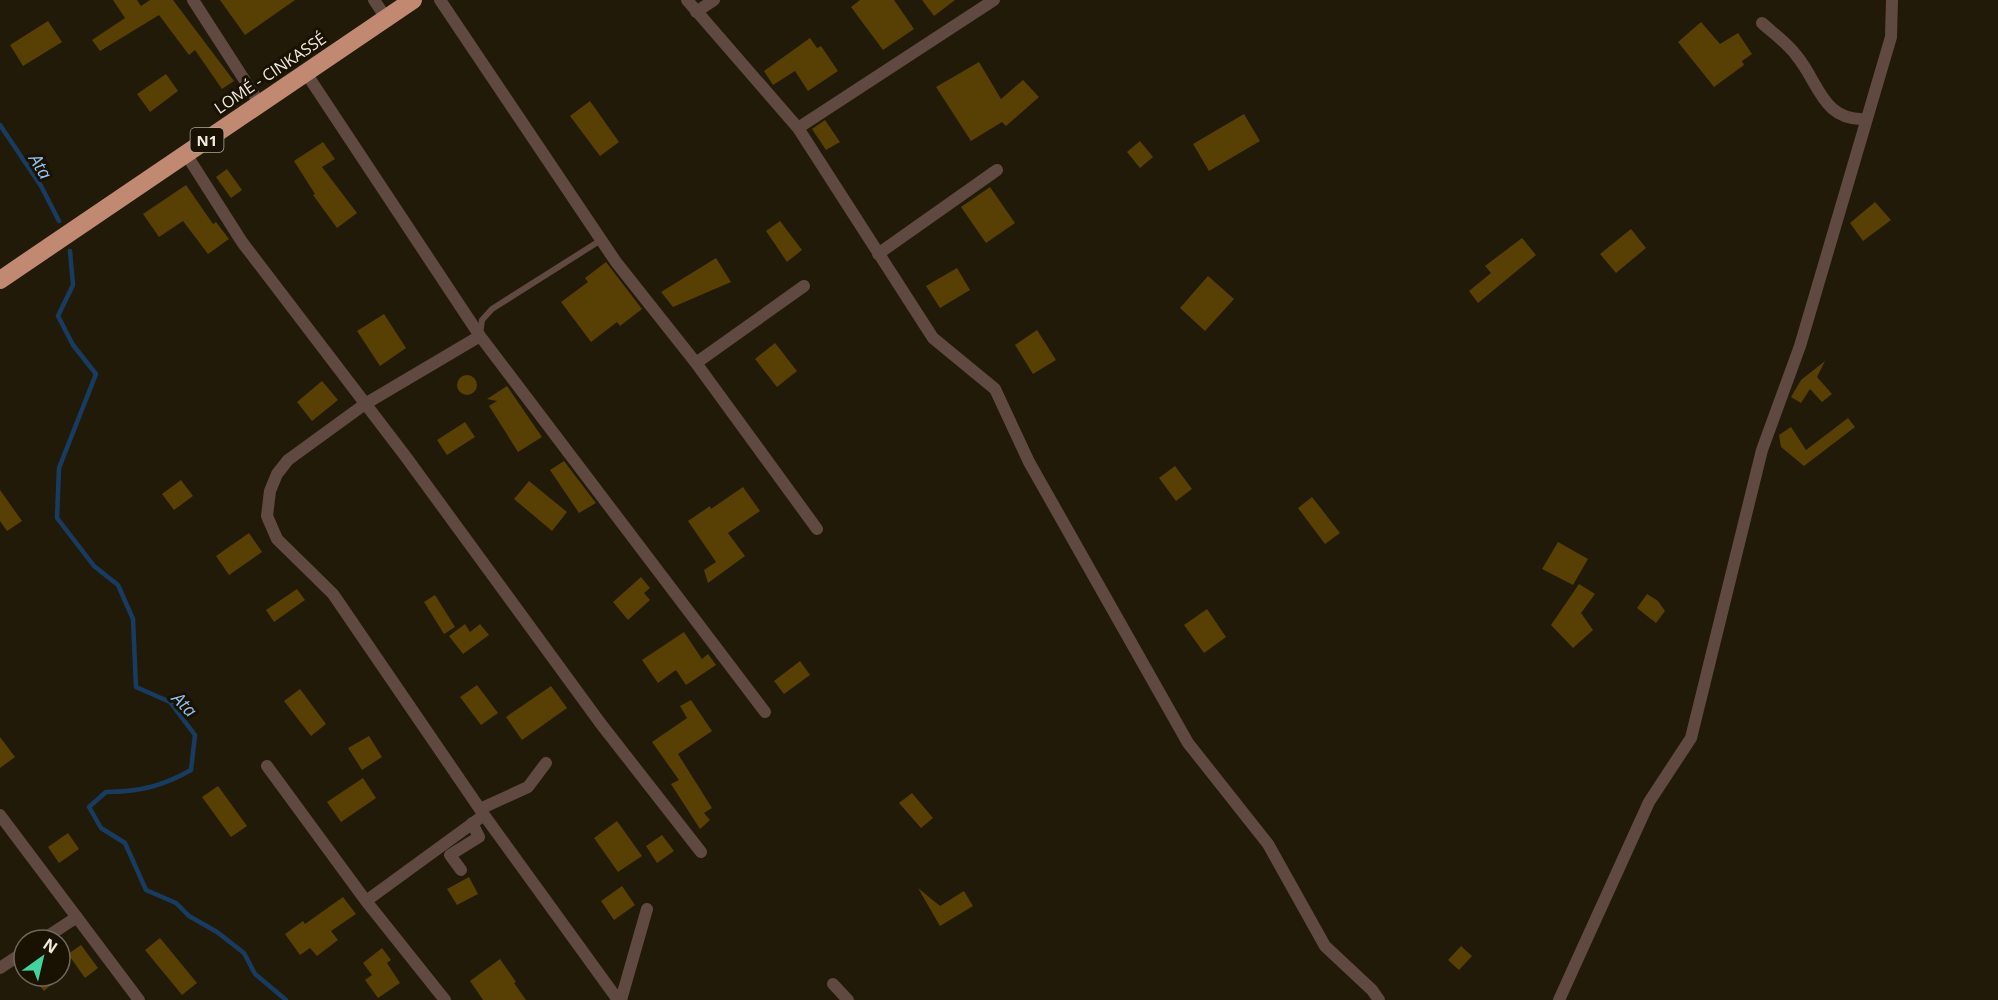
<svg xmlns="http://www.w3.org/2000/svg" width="1998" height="1000" viewBox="0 0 1998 1000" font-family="'Open Sans',sans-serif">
	<rect width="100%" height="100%" fill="#221a09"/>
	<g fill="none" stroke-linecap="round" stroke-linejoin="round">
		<path stroke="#183c61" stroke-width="4.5" d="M 0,125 L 41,186 L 59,221
			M 70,251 L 73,285 L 58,316 L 73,345 L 96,374 L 59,468 L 57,518 L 94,566 L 118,585 L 133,619 L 136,687 L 170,702 L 195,735 L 191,770 C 163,786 139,792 106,792 L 89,807 L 101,828 L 125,843 L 146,890 L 176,903 L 189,916 L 217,932 L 244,953 L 255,974 L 286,1000"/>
	</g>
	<path fill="#583f04" d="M 113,0 L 137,0 L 141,6 L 150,0 L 173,0 L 234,81 L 222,89 L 195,50 L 189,55 L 159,15 L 100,51 L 92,40 L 125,18 Z
		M 220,0 L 295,0 L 245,35 Z
		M 860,0 L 894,0 L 914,29 L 883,50 L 851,7 Z
		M 922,0 L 955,0 L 934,16 Z
		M 48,21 L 62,42 L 23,66 L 10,45 Z
		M 1701,22 L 1720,44 L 1738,33 L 1752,54 L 1742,61 L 1744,65 L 1714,87 L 1678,42 Z
		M 810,38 L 817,48 L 821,46 L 838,71 L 808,91 L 795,71 L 773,85 L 764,71 Z
		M 979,62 L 1001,99 L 1023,80 L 1039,97 L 1006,126 L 1002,122 L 971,141 L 936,87 Z
		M 166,74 L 178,91 L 150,112 L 137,94 Z
		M 590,101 L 619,142 L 600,156 L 570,116 Z
		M 1244,114 L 1260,141 L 1209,171 L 1193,144 Z
		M 825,120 L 840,142 L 826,150 L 812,129 Z
		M 1140,141 L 1153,157 L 1140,168 L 1127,152 Z
		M 323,142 L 335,159 L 322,167 L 357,213 L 337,228 L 313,195 L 315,194 L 294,161 Z
		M 227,169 L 242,190 L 231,198 L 216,177 Z
		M 186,185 L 213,224 L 216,222 L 229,239 L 208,254 L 183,221 L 159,237 L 143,214 Z
		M 990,187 L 1015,223 L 986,243 L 961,207 Z
		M 1875,202 L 1891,220 L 1863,241 L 1850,223 Z
		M 780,221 L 802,250 L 787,262 L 766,231 Z
		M 1631,229 L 1646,248 L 1616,273 L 1600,254 Z
		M 1522,238 L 1536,255 L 1478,303 L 1469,291 L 1491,273 L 1485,266 Z
		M 716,258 L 731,282 L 673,307 L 661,292 Z
		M 606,262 L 642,309 L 620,326 L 617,322 L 591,342 L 561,302 L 588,282 L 585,278 Z
		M 957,268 L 970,290 L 940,308 L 926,286 Z
		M 1208,276 L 1234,299 L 1205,331 L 1180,308 Z
		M 384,314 L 406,348 L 380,366 L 357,331 Z
		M 1037,330 L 1056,360 L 1033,374 L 1015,345 Z
		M 775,343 L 797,371 L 777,387 L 755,359 Z
		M 1825,361 L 1817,377 L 1832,394 L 1822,402 L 1810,389 L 1801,403 L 1791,397 L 1801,380 Z
		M457 385a10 10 0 1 1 20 0a10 10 0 1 1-20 0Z
		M 322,381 L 338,400 L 312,421 L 297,402 Z
		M 507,386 L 542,437 L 518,452 L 489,406 L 497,401 L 487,399 Z
		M 1848,418 L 1855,427 L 1804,466 L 1781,447 L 1779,435 L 1791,427 L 1806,450 Z
		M 465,422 L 475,437 L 447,455 L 437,440 Z
		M 564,461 L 596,503 L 579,513 L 550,470 Z
		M 1175,466 L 1192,489 L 1176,501 L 1159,478 Z
		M 181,480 L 193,496 L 174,510 L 162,494 Z
		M 529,481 L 567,512 L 552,531 L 514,499 Z
		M 743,487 L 760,511 L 728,533 L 745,556 L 708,583 L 704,570 L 716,562 L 688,521 L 710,506 L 711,509 Z
		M 0,490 L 22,521 L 7,531 L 0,521 Z
		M 1312,497 L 1340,533 L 1325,544 L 1298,508 Z
		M 249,533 L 262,552 L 229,575 L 216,556 Z
		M 1558,542 L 1588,559 L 1573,585 L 1542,569 Z
		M 641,577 L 650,588 L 644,593 L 650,600 L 628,620 L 613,602 Z
		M 1579,584 L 1595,594 L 1581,613 L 1593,630 L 1573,648 L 1551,625 Z
		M 297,589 L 305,600 L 274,622 L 266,610 Z
		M 1647,594 L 1658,601 L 1665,611 L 1656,623 L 1637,608 Z
		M 435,595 L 455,627 L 444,634 L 424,602 Z
		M 1207,609 L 1226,637 L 1204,653 L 1184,625 Z
		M 465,624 L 470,632 L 480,624 L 489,635 L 463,654 L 449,636 Z
		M 684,632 L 702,659 L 708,654 L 716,665 L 686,685 L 676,670 L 658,683 L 642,660 Z
		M 800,661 L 810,675 L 784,694 L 774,681 Z
		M 477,685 L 498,713 L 481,725 L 460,697 Z
		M 551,686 L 567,708 L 522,740 L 506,717 Z
		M 300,689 L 326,724 L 311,736 L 284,701 Z
		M 691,700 L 712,731 L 678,754 L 712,808 L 704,813 L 710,820 L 700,829 L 671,784 L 679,780 L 652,742 L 687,718 L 680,706 Z
		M 369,736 L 382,757 L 362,770 L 348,748 Z
		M 0,737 L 15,757 L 0,768 Z
		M 363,778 L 376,798 L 341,822 L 327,802 Z
		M 218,786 L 247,826 L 231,837 L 202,797 Z
		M 912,793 L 933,818 L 921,828 L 899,803 Z
		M 617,821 L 642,856 L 618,872 L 594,838 Z
		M 68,833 L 79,849 L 59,863 L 48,847 Z
		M 662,835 L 674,851 L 657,863 L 646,846 Z
		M 469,877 L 478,894 L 457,905 L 447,889 Z
		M 622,886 L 635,905 L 614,920 L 601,901 Z
		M 918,888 L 940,906 L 964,891 L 973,906 L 940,926 Z
		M 343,897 L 356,914 L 331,931 L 338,940 L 317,956 L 310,948 L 300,955 L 285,934 L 303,921 L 305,924 Z
		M 160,938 L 197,983 L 182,995 L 145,950 Z
		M 81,945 L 98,968 L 85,978 L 68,954 Z
		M 1461,946 L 1472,956 L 1459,970 L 1448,960 Z
		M 382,948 L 391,960 L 387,963 L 400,983 L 378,998 L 365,980 L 372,975 L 363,963 Z
		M 500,959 L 516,982 L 514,983 L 526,1000 L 483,1000 L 470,981 Z
		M 31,976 L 62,976 L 44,991 Z"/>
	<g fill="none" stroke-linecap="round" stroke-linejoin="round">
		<path stroke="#604940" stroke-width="6" d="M 480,334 L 482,320 L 492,309 L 601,240"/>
		<path stroke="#604940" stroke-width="12" d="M 193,0 L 260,104
			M 374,0 L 386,18
			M 440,0 L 616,262 L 696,363 L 817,529
			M 687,0 L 798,128 L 933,338 L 995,389 L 1029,462 L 1188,743 L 1268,844 L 1325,946 L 1372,990 L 1379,1000
			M 696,12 L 714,0
			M 1762,23 C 1773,33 1787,43 1796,55 C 1819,82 1822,122 1867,119
			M 306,73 L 480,336 L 765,712
			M 798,128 L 994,0
			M 186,154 L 242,242 L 406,457 L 601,724 L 701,852
			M 878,254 L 997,170
			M 480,336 L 365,404 L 288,460 L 277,474 L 270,491 L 267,516 L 277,539 L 333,594 L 484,815 L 618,1000
			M 696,363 L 804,286
			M 267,766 L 366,901 L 445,1000
			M 480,809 L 528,787 L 546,763
			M 0,815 L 139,1000
			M 461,870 L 450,855 L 479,837 L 472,823
			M 366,901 L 484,815
			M 42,940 L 77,917
			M 0,968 L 24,952
			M 833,984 L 848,1000
			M 621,1000 L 647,909
			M 1559,1000 L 1649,802 L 1691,738 L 1762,450 L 1800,346 L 1891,37 L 1892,0"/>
		<path stroke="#c18972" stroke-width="18" d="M 0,280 L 413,0"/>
	</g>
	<g text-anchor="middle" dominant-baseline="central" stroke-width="6" stroke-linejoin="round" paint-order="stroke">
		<rect fill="#191102" stroke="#b0a99d" stroke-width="1.5" x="190.5" y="128" width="33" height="24" rx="4.5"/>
		<g font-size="15" font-weight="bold" fill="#f0eadf">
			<text x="207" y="140">N1</text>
		</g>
		<g font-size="16" fill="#f0eadf" stroke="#191102">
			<text transform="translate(270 73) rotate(-34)">LOMÉ - CINKASSÉ</text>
		</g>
		<g font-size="18" font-style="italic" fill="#95c2f4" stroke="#191102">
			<text transform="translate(41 166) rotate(59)">Ata</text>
			<text transform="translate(185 704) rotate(46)">Ata</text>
		</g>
	</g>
	<g transform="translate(42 958) rotate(34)"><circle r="28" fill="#191102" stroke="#6f685a" stroke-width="1.5"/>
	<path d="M0-4.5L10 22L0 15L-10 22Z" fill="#42d4a0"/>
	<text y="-9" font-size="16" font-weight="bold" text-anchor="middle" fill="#f0eadf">N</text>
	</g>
</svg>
